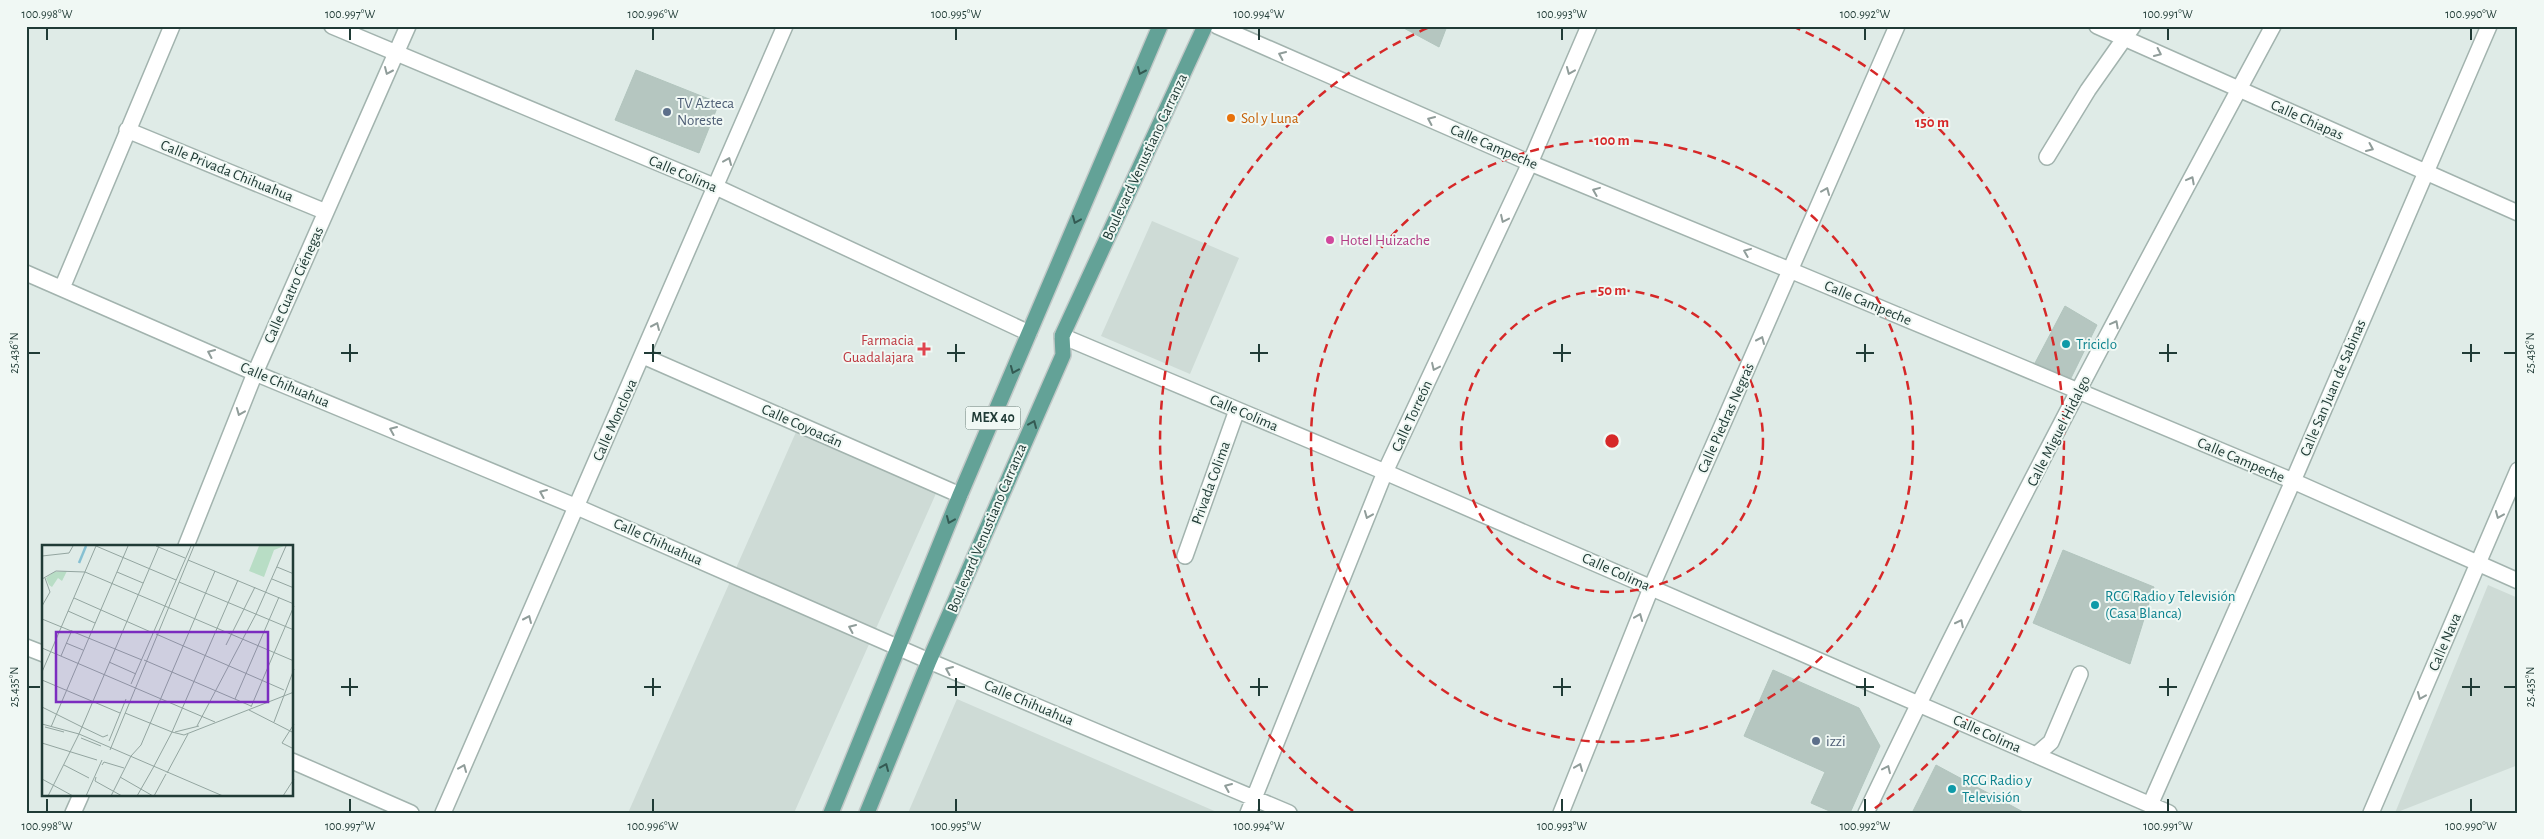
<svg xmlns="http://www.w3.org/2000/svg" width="2544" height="839" viewBox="0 0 2544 839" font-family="'Alegreya Sans',sans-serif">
	<rect width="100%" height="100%" fill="#dfebe7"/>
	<path fill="#cedbd6" d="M 1152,221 L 1239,258 L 1190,374 L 1101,336 Z
		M 800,423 L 942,480 L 794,813 L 628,813 Z
		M 2488,585 L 2518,598 L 2518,765 L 2395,813 Z
		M 957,699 L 1219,813 L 908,813 Z"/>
	<path fill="#b5c6c0" stroke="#b2c5be" d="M 1400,26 L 1447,26 L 1439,47 Z
		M 636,70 L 719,103 L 699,153 L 615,120 Z
		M 2065,306 L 2097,325 L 2071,378 L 2035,363 Z
		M 2063,550 L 2154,587 L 2130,664 L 2033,623 Z
		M 1773,670 L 1859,708 L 1880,746 L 1850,813 L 1834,813 L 1811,803 L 1825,772 L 1744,736 Z
		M 1936,765 L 2025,813 L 1912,813 Z"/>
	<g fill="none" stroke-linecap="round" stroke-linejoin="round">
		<g stroke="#a2b3ae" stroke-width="18">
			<path id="minor" d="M 332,26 L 716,187 L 1029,333
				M 1217,26 L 1530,163 L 1792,271 L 2293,481 L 2518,581
				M 2097,26 L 2518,213
				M 127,130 L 326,212
				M 2047,157 L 2088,90 L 2133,26
				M 26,273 L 255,373 L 577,507 L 929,661 L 1289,813
				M 62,288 L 172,26
				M 1062,336 L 1385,472 L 2169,813
				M 643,356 L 960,495
				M 186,546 L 255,373 L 408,26
				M 1185,556 L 1237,410
				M 26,647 L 44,654
				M 2036,755 L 2051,742 L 2080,674
				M 292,761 L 411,813
				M 2150,805 L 2293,481 L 2489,26
				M 73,813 L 81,795
				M 443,813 L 785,26
				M 1248,813 L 1385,472 L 1530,163 L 1589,26
				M 1561,813 L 1651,588 L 1897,26
				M 1866,813 C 1993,546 2133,286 2273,26
				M 2371,813 L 2518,470"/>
		</g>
		<g stroke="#c1c8c7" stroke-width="18">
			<path id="primary" d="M 831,813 L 960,495 L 1160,26
				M 867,813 L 929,661 L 1063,355 L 1062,336 L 1205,26"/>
		</g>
		<use href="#minor" stroke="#fff" stroke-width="15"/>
		<use href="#primary" stroke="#63a297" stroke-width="15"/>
	</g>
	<defs><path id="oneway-chevron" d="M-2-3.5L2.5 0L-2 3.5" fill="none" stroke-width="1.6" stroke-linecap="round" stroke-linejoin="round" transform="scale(1.25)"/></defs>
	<g stroke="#909d9a">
		<use href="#oneway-chevron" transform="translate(2158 53) rotate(25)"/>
		<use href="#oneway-chevron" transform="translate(1282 55) rotate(-156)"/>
		<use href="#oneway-chevron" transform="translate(388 71) rotate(114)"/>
		<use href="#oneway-chevron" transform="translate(1570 71) rotate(113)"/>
		<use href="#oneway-chevron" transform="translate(1431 120) rotate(-156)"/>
		<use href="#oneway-chevron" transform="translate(2370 148) rotate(24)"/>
		<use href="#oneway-chevron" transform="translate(728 161) rotate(-67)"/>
		<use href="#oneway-chevron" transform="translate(2191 180) rotate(-62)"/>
		<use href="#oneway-chevron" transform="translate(1596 191) rotate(-158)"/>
		<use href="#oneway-chevron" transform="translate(1826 191) rotate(-67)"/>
		<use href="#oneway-chevron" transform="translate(1504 219) rotate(115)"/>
		<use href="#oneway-chevron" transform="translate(1747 252) rotate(-158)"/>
		<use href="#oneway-chevron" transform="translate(2115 324) rotate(-62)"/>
		<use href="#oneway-chevron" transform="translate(656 326) rotate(-66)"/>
		<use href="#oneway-chevron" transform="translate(1761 340) rotate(-66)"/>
		<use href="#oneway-chevron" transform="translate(211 353) rotate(-156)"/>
		<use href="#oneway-chevron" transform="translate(1435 367) rotate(115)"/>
		<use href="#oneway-chevron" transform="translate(240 412) rotate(112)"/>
		<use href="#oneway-chevron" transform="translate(393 430) rotate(-157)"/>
		<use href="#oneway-chevron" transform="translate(543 493) rotate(-157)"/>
		<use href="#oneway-chevron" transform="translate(1368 515) rotate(112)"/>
		<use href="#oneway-chevron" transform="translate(2499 515) rotate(113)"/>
		<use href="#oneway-chevron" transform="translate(1639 617) rotate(-68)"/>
		<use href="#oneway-chevron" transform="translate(528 619) rotate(-66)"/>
		<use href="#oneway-chevron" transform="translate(1960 623) rotate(-63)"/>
		<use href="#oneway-chevron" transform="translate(852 628) rotate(-156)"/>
		<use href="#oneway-chevron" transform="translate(949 670) rotate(-157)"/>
		<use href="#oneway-chevron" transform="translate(2421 696) rotate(113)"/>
		<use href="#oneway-chevron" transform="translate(1579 767) rotate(-68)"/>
		<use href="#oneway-chevron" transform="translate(463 768) rotate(-67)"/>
		<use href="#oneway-chevron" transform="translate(1887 769) rotate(-65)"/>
		<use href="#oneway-chevron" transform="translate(1228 787) rotate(-157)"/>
	</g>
	<g stroke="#345a53">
		<use href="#oneway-chevron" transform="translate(1141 71) rotate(114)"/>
		<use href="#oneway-chevron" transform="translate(1076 220) rotate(113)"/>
		<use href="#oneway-chevron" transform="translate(1014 370) rotate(113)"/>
		<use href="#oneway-chevron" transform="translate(1033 424) rotate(-67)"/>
		<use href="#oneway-chevron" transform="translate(950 520) rotate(113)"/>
		<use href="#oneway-chevron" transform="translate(885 767) rotate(-67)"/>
	</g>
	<path fill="none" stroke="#203b36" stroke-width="2" d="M 47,28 L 47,40M 350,28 L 350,40M 653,28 L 653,40M 956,28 L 956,40M 1259,28 L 1259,40M 1562,28 L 1562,40M 1865,28 L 1865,40M 2168,28 L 2168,40M 2471,28 L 2471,40M 350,344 L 350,362M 653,344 L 653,362M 956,344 L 956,362M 1259,344 L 1259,362M 1562,344 L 1562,362M 1865,344 L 1865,362M 2168,344 L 2168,362M 2471,344 L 2471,362M 28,353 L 40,353M 341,353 L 358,353M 644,353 L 661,353M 947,353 L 965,353M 1250,353 L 1268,353M 1553,353 L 1571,353M 1856,353 L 1874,353M 2159,353 L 2177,353M 2462,353 L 2480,353M 2504,353 L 2516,353M 350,678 L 350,696M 653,678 L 653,696M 956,678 L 956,696M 1259,678 L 1259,696M 1562,678 L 1562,696M 1865,678 L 1865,696M 2168,678 L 2168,696M 2471,678 L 2471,696M 28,687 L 40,687M 341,687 L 358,687M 644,687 L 661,687M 947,687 L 965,687M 1250,687 L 1268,687M 1553,687 L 1571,687M 1856,687 L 1874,687M 2159,687 L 2177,687M 2462,687 L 2480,687M 2504,687 L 2516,687M 47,799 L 47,812M 350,799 L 350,812M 653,799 L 653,812M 956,799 L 956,812M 1259,799 L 1259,812M 1562,799 L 1562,812M 1865,799 L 1865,812M 2168,799 L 2168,812M 2471,799 L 2471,812"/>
	<g fill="none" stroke="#d62828" stroke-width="2.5" stroke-dasharray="9 6">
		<circle cx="1612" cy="441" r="151"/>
		<circle cx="1612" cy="441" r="301"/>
		<path d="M1353 811A452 452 0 0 1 1432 26M1792 26A452 452 0 0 1 1871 811"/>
	</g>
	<g fill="#5c6f8a" stroke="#f0f8f4" stroke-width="2">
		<circle cx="667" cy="112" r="5"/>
		<circle cx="1816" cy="741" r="5"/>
	</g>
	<circle fill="#e8710a" stroke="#f0f8f4" stroke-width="2" cx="1231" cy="118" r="5"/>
	<circle fill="#d1479c" stroke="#f0f8f4" stroke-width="2" cx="1330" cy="240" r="5"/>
	<g fill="#0f9aa8" stroke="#f0f8f4" stroke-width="2">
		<circle cx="2066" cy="344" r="5"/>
		<circle cx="2095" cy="605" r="5"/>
		<circle cx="1952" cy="789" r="5"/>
	</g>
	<path fill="#e0444e" stroke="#f0f8f4" stroke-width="2" d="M921.5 341.5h5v5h5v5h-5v5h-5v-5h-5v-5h5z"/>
	<g text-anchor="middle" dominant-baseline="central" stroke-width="4" stroke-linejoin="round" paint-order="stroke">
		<rect fill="#f0f8f4" stroke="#5e746f" stroke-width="1" x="965.5" y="406.5" width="55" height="23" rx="4"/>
		<g font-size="14" font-weight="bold" fill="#203b36">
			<text x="993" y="418">MEX 40</text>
		</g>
		<g font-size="15" fill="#4e5e75" stroke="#f0f8f4" text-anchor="start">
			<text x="677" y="103">TV Azteca<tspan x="677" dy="17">Noreste</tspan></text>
			<text x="1826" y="741">izzi</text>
		</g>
		<g font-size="15" fill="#c56008" stroke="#f0f8f4" text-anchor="start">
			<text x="1241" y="118">Sol y Luna</text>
		</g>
		<g font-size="15" fill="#203b36" stroke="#f0f8f4">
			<text transform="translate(2307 120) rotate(24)">Calle Chiapas</text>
			<text transform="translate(1494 147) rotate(23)">Calle Campeche</text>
			<text transform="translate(1145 157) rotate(-65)">Boulevard Venustiano Carranza</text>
			<text transform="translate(227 171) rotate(22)">Calle Privada Chihuahua</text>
			<text transform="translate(683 174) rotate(23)">Calle Colima</text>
			<text transform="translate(294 285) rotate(-66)">Calle Cuatro Ciénegas</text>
			<text transform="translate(1868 303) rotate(23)">Calle Campeche</text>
			<text transform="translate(285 385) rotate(23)">Calle Chihuahua</text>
			<text transform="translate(2333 388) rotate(-67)">Calle San Juan de Sabinas</text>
			<text transform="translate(1244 413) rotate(23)">Calle Colima</text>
			<text transform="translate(1412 416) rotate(-65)">Calle Torreón</text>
			<text transform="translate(1726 418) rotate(-66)">Calle Piedras Negras</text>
			<text transform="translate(615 420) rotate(-66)">Calle Monclova</text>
			<text transform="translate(802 426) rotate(24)">Calle Coyoacán</text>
			<text transform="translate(2059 431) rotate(-63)">Calle Miguel Hidalgo</text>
			<text transform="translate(2241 460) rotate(23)">Calle Campeche</text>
			<text transform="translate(1211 483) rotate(-70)">Privada Colima</text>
			<text transform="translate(987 528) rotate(-67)">Boulevard Venustiano Carranza</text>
			<text transform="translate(658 542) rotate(24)">Calle Chihuahua</text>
			<text transform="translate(1616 572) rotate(24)">Calle Colima</text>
			<text transform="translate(2445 642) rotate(-67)">Calle Nava</text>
			<text transform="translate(1029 703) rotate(23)">Calle Chihuahua</text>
			<text transform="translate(1987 734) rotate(24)">Calle Colima</text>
		</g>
		<g font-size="15" fill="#b23c85" stroke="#f0f8f4" text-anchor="start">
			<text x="1340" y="240">Hotel Huizache</text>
		</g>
		<g font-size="15" fill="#be3a42" stroke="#f0f8f4" text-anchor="end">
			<text x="914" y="340">Farmacia<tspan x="914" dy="17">Guadalajara</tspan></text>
		</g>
		<g font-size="15" fill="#0d838f" stroke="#f0f8f4" text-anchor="start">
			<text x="2076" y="344">Triciclo</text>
			<text x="2105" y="596">RCG Radio y Televisión<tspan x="2105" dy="17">(Casa Blanca)</tspan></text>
			<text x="1962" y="780">RCG Radio y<tspan x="1962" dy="17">Televisión</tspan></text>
		</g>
	</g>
	<g transform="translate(42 545)">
		<rect width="251" height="251" fill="#dfebe7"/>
		<path d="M 217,1 L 242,1 L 232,5 L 222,32 L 207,26 ZM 25,26 L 20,36 L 16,33 L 10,42 L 7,40 L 4,33 L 12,27 Z" fill="#b8ddc5"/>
		<path fill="none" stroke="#86c0d2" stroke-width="2.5" d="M 37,18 L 44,1"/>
		<path fill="none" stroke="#93a5a0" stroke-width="1" d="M 54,1 L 134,35M 114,1 L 143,13M 0,11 L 27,8 L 31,1M 146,15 L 252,59M 235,22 L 252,29M 75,27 L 101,38M 0,34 L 14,26 L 43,27 L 252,116M 230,34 L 252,43M 137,37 L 252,85M 32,53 L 111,88M 0,61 L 8,47 L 3,33M 26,66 L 53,78M 0,74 L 100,115M 114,89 L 242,145M 24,98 L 41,105M 184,100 L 213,42M 0,103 L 173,177M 19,111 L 30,85M 102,115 L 209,161M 67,117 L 94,129M 0,127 L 54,1M 0,135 L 78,168M 89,139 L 149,1M 193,154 L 237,52M 0,162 L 40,182 L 117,1M 209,162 L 252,61M 207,165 L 252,188M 83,168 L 130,187 L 196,35M 232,177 L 252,124M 0,179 L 37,189 L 181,251M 252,179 L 240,198 L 252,204M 155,181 L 214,69 L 244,1M 3,182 L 22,187M 9,182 L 86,1M 130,187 L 142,190 L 252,147M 133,187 L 157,181M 36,191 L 40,182 L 61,192 L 66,190M 39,193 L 59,201M 67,196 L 84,154M 0,198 L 55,215M 68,205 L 152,1M 22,220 L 47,233M 60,220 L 62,217 L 82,223M 111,223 L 130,187M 125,228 L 146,189M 54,232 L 53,236 L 80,251M 78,232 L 111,251M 0,234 L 31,251M 6,251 L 36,191M 44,251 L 60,215M 69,251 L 89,211 L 99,200 L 173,26M 95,251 L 111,223M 112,251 L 124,229M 241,251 L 252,234"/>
		<path fill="#7b2cbf" fill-opacity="0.15" stroke="#7b2cbf" stroke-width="2.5" d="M 14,87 L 226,87 L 226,157 L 14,157 Z"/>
		<rect width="251" height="251" fill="none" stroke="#203b36" stroke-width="2.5"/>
	</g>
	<circle cx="1612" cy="441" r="8" fill="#d62828" stroke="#f0f8f4" stroke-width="2.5"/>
	<g font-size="15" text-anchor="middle" font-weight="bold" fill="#d62828" stroke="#f0f8f4" stroke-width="4" stroke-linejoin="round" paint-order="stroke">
		<text x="1932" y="127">150 m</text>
		<text x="1612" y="145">100 m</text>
		<text x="1612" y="295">50 m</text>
	</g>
	<rect width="2544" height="839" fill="none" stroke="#f0f8f4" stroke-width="55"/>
	<rect x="28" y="28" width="2488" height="784" fill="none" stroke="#203b36" stroke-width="2"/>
	<g font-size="12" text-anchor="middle" fill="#203b36">
		<text x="47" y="18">100.998°W</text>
		<text x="350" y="18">100.997°W</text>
		<text x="653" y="18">100.996°W</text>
		<text x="956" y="18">100.995°W</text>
		<text x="1259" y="18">100.994°W</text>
		<text x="1562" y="18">100.993°W</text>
		<text x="1865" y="18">100.992°W</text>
		<text x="2168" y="18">100.991°W</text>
		<text x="2471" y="18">100.990°W</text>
		<text transform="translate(14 353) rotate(-90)" y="4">25.436°N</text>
		<text transform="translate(2530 353) rotate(-90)" y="4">25.436°N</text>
		<text transform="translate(14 687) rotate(-90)" y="4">25.435°N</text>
		<text transform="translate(2530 687) rotate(-90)" y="4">25.435°N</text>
		<text x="47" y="830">100.998°W</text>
		<text x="350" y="830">100.997°W</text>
		<text x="653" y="830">100.996°W</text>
		<text x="956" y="830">100.995°W</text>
		<text x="1259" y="830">100.994°W</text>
		<text x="1562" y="830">100.993°W</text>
		<text x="1865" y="830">100.992°W</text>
		<text x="2168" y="830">100.991°W</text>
		<text x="2471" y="830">100.990°W</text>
	</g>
</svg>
